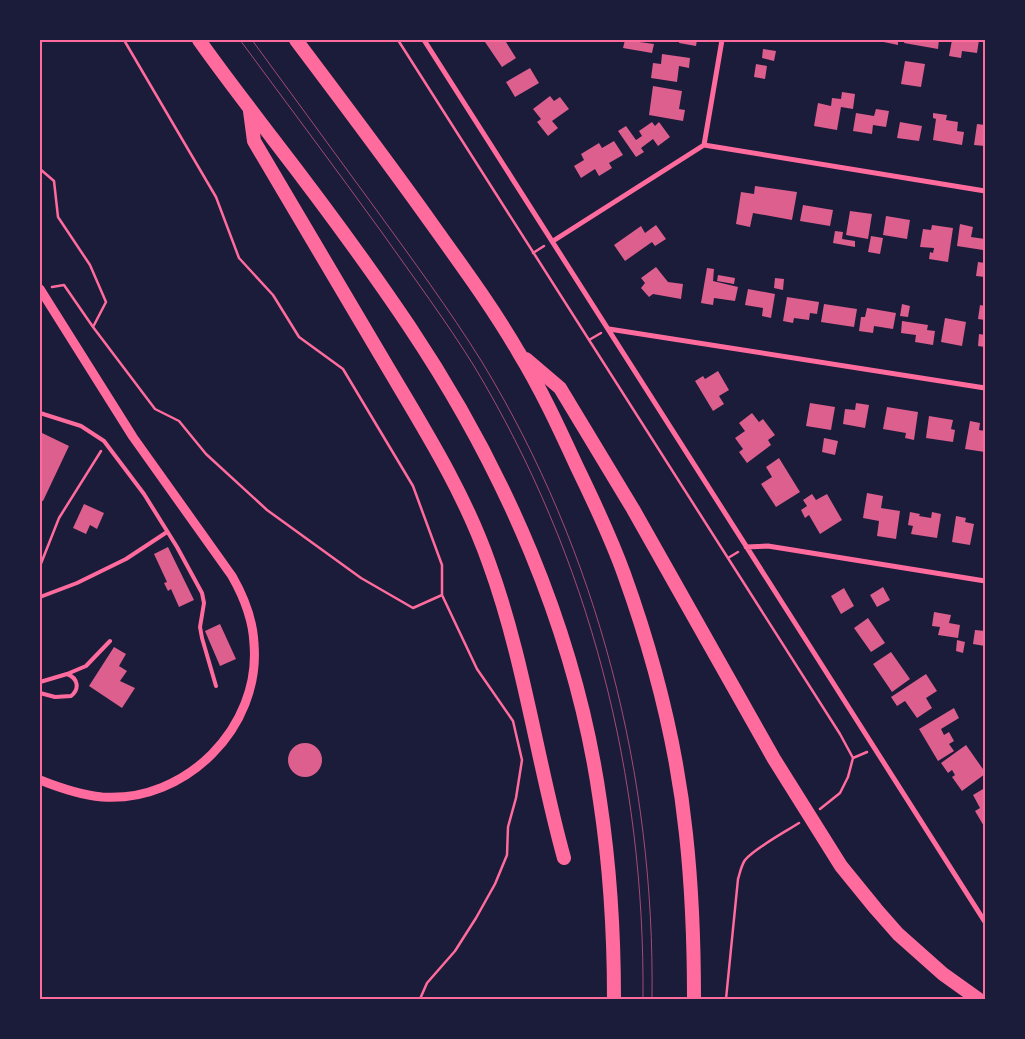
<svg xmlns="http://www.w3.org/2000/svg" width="1025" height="1039" viewBox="0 0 1025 1039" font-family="Overpass,sans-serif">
	<rect width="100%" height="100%" fill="#1b1b3a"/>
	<path fill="#dd5f8e" d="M 488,40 L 509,40 L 506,42 L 516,58 L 502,67 L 485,42 Z
		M 625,40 L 654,44 L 652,53 L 623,48 Z
		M 680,40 L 697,40 L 696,46 L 679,43 Z
		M 874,40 L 898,40 L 898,45 Z
		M 905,40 L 939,40 L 938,49 L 904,43 Z
		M 952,40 L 979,40 L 977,53 L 962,51 L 961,58 L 949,56 Z
		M 763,49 L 776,51 L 774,61 L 762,58 Z
		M 662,54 L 690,58 L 689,68 L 679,66 L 677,82 L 651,78 L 653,63 L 661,64 Z
		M 905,61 L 925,64 L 921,87 L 901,84 Z
		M 756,64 L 767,66 L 765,79 L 754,77 Z
		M 530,68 L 539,83 L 515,97 L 506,82 Z
		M 653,86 L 682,91 L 679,109 L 685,110 L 683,121 L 649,115 Z
		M 842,92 L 855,94 L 853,109 L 841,107 L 837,130 L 814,126 L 818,103 L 831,106 L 832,98 L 841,99 Z
		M 550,96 L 554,101 L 560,97 L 569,109 L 552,121 L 558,128 L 548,136 L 537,122 L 541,119 L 533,109 Z
		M 876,109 L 889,111 L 886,127 L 873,125 L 872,134 L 853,131 L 856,113 L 874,116 Z
		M 933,113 L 947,115 L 946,120 L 958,122 L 957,131 L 964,132 L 962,145 L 933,140 L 936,119 L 933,118 Z
		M 652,122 L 655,126 L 659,122 L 670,137 L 658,146 L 653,139 L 641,148 L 644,152 L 636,157 L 618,131 L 626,126 L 636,140 L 642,136 L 639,131 Z
		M 900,122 L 922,126 L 919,141 L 897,138 Z
		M 977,124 L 985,125 L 985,146 L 974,145 Z
		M 614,141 L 623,155 L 609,163 L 612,168 L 599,176 L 595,169 L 581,178 L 574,166 L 584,160 L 581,154 L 599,143 L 602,148 Z
		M 755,186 L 797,192 L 792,220 L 753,213 L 750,227 L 736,224 L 741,192 L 754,194 Z
		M 803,205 L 833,210 L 830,226 L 800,221 Z
		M 850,211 L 872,214 L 868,239 L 846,235 Z
		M 886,216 L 910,220 L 907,239 L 883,235 Z
		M 960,224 L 973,227 L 971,237 L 985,239 L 983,250 L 957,246 Z
		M 656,225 L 666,239 L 655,246 L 652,242 L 625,261 L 614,245 L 641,226 L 645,233 Z
		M 932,225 L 953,228 L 948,262 L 929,259 L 930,252 L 933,253 L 934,248 L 920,247 L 923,229 L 931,230 Z
		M 835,231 L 843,232 L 842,239 L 855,241 L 855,247 L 833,243 Z
		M 871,236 L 883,238 L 880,254 L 868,252 Z
		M 978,262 L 985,263 L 985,277 L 976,276 Z
		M 656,267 L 668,282 L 683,284 L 681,299 L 653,294 L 649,297 L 641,288 L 645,283 L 641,278 Z
		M 707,268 L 714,269 L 713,281 L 738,287 L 735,301 L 714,298 L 713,305 L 701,303 Z
		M 718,275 L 735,278 L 734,284 L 717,281 Z
		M 775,278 L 784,279 L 783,290 L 774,288 Z
		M 748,289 L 775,294 L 771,318 L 762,316 L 763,308 L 745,305 Z
		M 787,297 L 819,302 L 817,314 L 810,313 L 809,320 L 794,318 L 793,323 L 783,321 Z
		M 824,304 L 857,309 L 854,327 L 821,322 Z
		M 902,304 L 910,306 L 908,317 L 900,316 Z
		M 980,305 L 985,306 L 985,320 L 978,319 Z
		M 867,308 L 896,313 L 893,329 L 874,326 L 873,333 L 859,331 L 861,317 L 865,317 Z
		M 945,318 L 966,322 L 962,346 L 941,342 Z
		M 902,321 L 928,325 L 927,330 L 935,331 L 933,345 L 915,342 L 916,335 L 901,333 Z
		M 979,334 L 985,335 L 985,347 L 978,346 Z
		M 718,371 L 729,390 L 719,396 L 724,404 L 713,411 L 695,381 L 703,376 L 705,379 Z
		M 810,403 L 835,407 L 831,430 L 806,426 Z
		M 856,403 L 869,405 L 865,428 L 843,424 L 845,409 L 855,410 Z
		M 887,407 L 918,412 L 914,440 L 905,438 L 906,433 L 883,429 Z
		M 752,413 L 759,422 L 763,419 L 775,435 L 768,440 L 771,445 L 747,463 L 739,452 L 743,449 L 735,438 L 745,431 L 739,423 Z
		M 929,416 L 953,420 L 951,429 L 955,430 L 953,442 L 926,438 Z
		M 970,421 L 980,423 L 979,430 L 985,431 L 985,452 L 965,449 Z
		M 40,432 L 69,446 L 43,501 L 40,500 Z
		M 824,438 L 838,441 L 835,455 L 822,452 Z
		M 779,458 L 800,492 L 776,507 L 761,484 L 772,477 L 766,467 Z
		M 867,493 L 883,496 L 881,508 L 900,511 L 896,539 L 877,536 L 879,521 L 863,518 Z
		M 812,494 L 816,500 L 827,494 L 842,520 L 820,534 L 809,515 L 805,518 L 801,510 L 807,506 L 803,500 Z
		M 84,504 L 104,513 L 97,529 L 90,525 L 86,534 L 73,528 Z
		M 910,512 L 920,514 L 919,516 L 931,518 L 932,512 L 941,514 L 937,538 L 911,534 L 913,526 L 908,525 Z
		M 956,516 L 966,518 L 965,522 L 974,524 L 970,545 L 952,542 Z
		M 168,547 L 194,600 L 179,607 L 171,589 L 168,591 L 164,583 L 167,582 L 154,554 Z
		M 883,587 L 890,600 L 877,607 L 870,595 Z
		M 844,588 L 854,606 L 841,614 L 831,596 Z
		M 934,612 L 951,615 L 949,623 L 960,625 L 958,638 L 938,635 L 940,627 L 932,626 Z
		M 868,618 L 885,643 L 871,652 L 854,628 Z
		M 220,624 L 236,659 L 220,666 L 205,631 Z
		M 975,630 L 985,631 L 985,646 L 973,644 Z
		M 957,640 L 965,642 L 963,653 L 956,651 Z
		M 114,647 L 126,654 L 119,666 L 127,671 L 120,681 L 135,688 L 122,708 L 89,686 Z
		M 891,652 L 910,679 L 892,692 L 873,664 Z
		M 926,674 L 937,691 L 926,698 L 932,708 L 917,718 L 905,701 L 897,706 L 891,697 Z
		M 954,708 L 959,718 L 941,729 L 944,735 L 949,732 L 954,741 L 949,744 L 954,751 L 938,761 L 919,729 Z
		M288 760a17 17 0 1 1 34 0a17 17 0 1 1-34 0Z
		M 966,745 L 985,772 L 985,774 L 962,791 L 952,777 L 955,775 L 952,770 L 948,773 L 941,763 Z
		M 983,789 L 985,793 L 985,828 L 975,811 L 980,808 L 973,795 Z"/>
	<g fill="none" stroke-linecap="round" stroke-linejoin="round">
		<path stroke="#ff6b9d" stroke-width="2.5" d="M 398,40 L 840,734 L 853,758 L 848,777 L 840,793 L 820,809
			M 40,169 L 54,181 L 58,217 L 90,265 L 106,302 L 93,327 L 155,409 L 179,421 L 206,454 L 267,510 L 361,578 L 413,608 L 442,595 L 442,565 L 413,486 L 343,369 L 299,337 L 273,295 L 239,258 L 216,197 L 124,40
			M 533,253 L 544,246
			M 52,287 L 64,285 L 93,327
			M 589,340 L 601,333
			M 728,558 L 738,552
			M 40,566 L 59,518 L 101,451
			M 853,758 L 867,752
			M 420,999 L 427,983 L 455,951 L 476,918 L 495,884 L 507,855 L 508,827 L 516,798 L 522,760 L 513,721 L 477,669 L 442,595
			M 726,999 L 738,879 C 740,873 741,866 745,860 C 755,848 785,832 799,823"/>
		<path stroke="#ff6b9d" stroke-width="4" d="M 40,413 L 81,426 L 104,441 L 144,494 L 177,547 L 202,593 L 204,603 L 200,627 L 202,638 L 216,686
			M 40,597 L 77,583 L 126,559 L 167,532
			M 40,682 L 67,674 L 86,666 L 110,641
			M 40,693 L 55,697 L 71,696 C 80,689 78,678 67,674"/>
		<path stroke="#ff6b9d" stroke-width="5" d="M 424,40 C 612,334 798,628 985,922
			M 704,145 L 722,40
			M 553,241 L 704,145 L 985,191
			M 609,329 L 985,388
			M 746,547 L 768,546 L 985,581"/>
		<path stroke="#ff6b9d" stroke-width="9" d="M 40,289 L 133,437 L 232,576 C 244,597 253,619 254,644 C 261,727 186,803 102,797 C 81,795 60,788 40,780"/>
		<path stroke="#ff6b9d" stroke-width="14" d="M 199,40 C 223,74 248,106 273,139 C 320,200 366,262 409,326 C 504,468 576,631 600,801 C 610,867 614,932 614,999
			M 296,40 C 342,101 388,162 432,224 C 462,266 493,308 519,353 C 541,389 559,428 577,467 C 594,502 611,538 624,574 C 654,657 677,747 686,834 C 692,889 694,944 694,999
			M 250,111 L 254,141 C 297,213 339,285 381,356 C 421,424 463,489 489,563 C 524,659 537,761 564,858
			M 526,359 L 560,388 L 633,509 L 774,759 L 841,866 L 876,909 L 898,934 L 943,974 L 978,999"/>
		<path stroke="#a44b75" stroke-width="1" d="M 240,40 C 288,105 336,169 383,234 C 414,278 446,321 474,366 C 590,559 645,775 643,999
			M 252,40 C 293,96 334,152 375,208 C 412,259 449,309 482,362 C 598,553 655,776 652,999"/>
	</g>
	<rect width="1025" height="1039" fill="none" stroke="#1b1b3a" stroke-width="82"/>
	<rect x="41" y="41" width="943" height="957" fill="none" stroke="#ff6b9d" stroke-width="2"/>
</svg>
